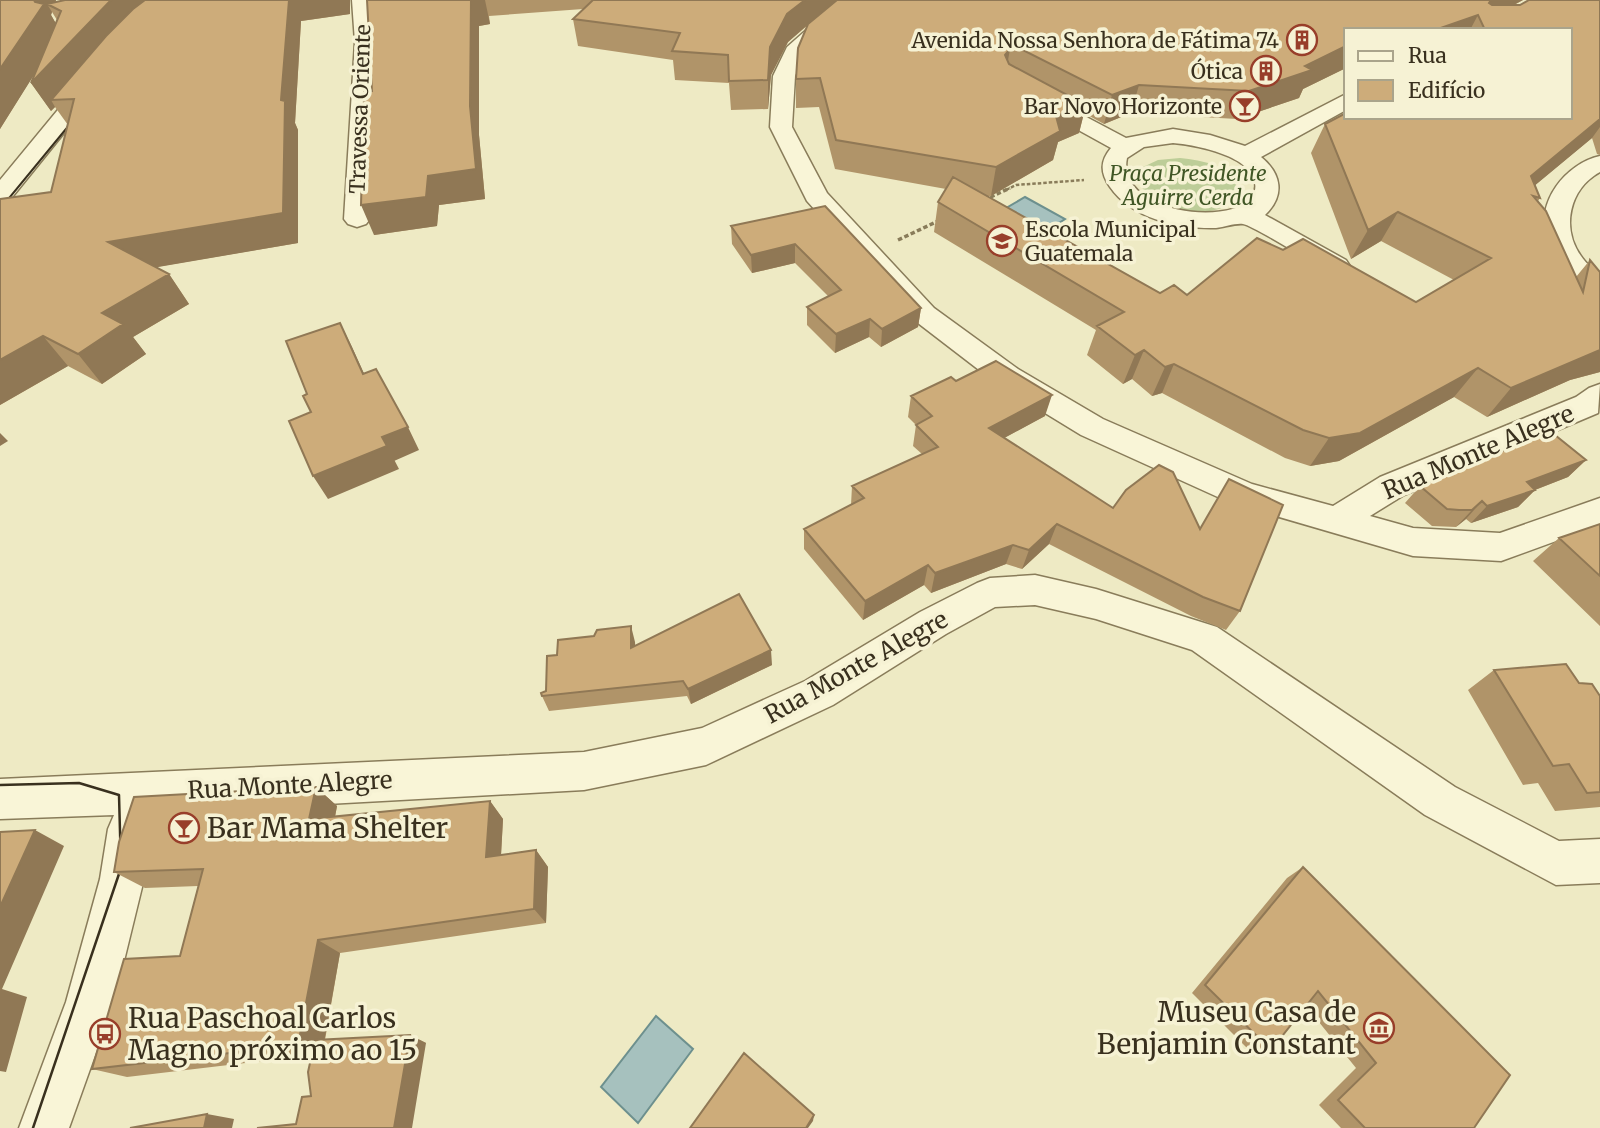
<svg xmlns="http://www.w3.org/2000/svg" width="1600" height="1128" viewBox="0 0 1600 1128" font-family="Merriweather,serif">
	<rect width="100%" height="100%" fill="#eeeac4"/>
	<path fill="#bdcd98" d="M 1180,158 C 1203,160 1229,166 1238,189 L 1233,202 C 1206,221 1151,213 1138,180 L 1143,167 L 1158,160 Z"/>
	<path fill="#a6c1be" stroke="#6d908e" stroke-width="2" d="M 1025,197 L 1065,219 L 1042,234 L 1001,211 Z
		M 656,1016 L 693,1049 L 638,1123 L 601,1087 Z"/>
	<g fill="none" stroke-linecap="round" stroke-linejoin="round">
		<g stroke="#897c5a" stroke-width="3">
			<path id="street" d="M 352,0 L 372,0 L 375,42 L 370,219 L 366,224 L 357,227 L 348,224 L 344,219 L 355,42 Z
				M 837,13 L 844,15 L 847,19 L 844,23 L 835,25 L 806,50 L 795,76 L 792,127 L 827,193 L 934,308 L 1018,369 L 1103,419 L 1252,484 L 1333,506 L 1380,477 L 1576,397 L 1589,388 L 1600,384 L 1598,413 L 1404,495 L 1370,516 L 1413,528 L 1500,533 L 1600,498 L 1600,525 L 1501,561 L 1413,556 L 1231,503 L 1081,435 L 996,383 L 914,320 L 807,201 L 770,127 L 773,76 L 787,47 L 821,17 Z
				M 93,76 L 101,77 L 104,82 L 101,87 L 9,201 L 0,203 L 0,180 L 85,77 Z
				M 1041,93 L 1126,138 L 1173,129 L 1210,135 L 1245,146 L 1346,94 L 1346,110 L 1261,157 C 1282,174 1285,196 1265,215 L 1346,260 L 1350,266 L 1346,272 L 1337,274 L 1328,272 C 1315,264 1252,225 1243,224 C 1235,223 1225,227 1216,228 C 1179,229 1132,219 1110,187 C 1100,173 1100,161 1111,148 L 1033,105 L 1030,100 L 1033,95 ZM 1173,143 C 1198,145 1272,159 1252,199 C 1222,227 1116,210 1127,158 L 1144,147 Z
				M 1600,156 L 1600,172 C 1569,189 1561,228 1581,256 C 1586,264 1594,269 1599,277 C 1600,283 1600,296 1600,304 C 1587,300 1580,290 1572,280 C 1561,268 1550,254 1546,238 C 1536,202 1565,164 1600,156 Z
				M 1035,575 L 1096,589 L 1217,627 L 1455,787 L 1559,841 L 1600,839 L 1600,883 L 1556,885 L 1425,815 L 1192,650 L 1096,619 L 1035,605 L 995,607 L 946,634 L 833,705 L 706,765 L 584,790 L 142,814 L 150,829 L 144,879 L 114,1002 L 69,1128 L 19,1128 L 66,1002 L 100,879 L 108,829 L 114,815 L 0,819 L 0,779 L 584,752 L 702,728 L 805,681 L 920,612 L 977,583 L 990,578 Z"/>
		</g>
		<path stroke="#897c5a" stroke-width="2.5" stroke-dasharray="3.5 2" stroke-linecap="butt" d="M 1006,190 L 1016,185 L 1084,180"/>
		<path stroke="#897c5a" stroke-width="3.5" stroke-dasharray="4.5 2.5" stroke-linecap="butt" d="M 984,200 L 1010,188
			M 898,240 L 938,221"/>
		<use href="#street" fill="#f9f5d7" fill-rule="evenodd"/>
		<path stroke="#39301e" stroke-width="2" d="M 0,209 L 80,112"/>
		<path stroke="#39301e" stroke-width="2.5" d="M 0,785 L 79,783 L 119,795 L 121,868 L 33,1128"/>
	</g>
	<path fill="#b09469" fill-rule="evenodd" d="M 0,0 L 56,0 L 55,3 L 350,0 L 350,14 L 301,21 L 295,123 L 298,130 L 298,243 L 156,267 L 169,274 L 189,304 L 133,337 L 146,354 L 102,384 L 68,366 L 0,405 L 68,125 L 55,107 L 51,111 L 31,83 L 36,71 L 0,129 ZM 52,12 L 57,20 L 56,24 L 51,15 Z
		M 367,0 L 1523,0 L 1514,5 L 1600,0 L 1600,155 L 1597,154 L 1592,138 L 1535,185 L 1540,198 L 1538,201 L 1576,277 L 1590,260 L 1600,272 L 1600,372 L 1570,380 L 1487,417 L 1454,397 L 1339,461 L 1310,466 L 1285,458 L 1162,393 L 1152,396 L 1132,379 L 1123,384 L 1087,355 L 1096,330 L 934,232 L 938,202 L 946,189 L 835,169 L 819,107 L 796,108 L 796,79 L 808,25 L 788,42 L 771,75 L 768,109 L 731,110 L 729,83 L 675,80 L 673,60 L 578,46 L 573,19 L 583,9 L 489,16 L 490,24 L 479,26 L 479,135 L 485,199 L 439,205 L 437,226 L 374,235 L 372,91 ZM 1346,30 L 1570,30 L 1346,117 L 1325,124 L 1311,153 L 1351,259 L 1381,241 L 1454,280 L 1416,302 L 1283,250 L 1187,295 L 1160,293 L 986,196 L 991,196 L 1053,160 L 1058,142 L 1079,133 L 1084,113 L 1104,124 L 1131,113 L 1237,119 L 1299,98 L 1303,89 L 1346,68 Z
		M 825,206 L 921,308 L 918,327 L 881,347 L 869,337 L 835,353 L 807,325 L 807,307 L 828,296 L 795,263 L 752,273 L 732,244 L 731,226 Z
		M 956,381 L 1045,416 L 1004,438 L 1240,611 L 1226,630 L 1191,616 L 1049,544 L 1022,569 L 1006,564 L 931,593 L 924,585 L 863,620 L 804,549 L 804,529 L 851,505 L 852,486 L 922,454 L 913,446 L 916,425 L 908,417 L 911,396 Z
		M 1586,460 L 1568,477 L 1535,490 L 1518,507 L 1471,523 L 1466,519 L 1456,527 L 1432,526 L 1405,503 L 1420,486 Z
		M 1600,524 L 1600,626 L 1533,561 L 1559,538 Z
		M 635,642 L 635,646 L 772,665 L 691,704 L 687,696 L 549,711 L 542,696 L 546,691 L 557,655 Z
		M 1494,670 L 1579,683 L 1600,696 L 1600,807 L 1555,811 L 1538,783 L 1523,785 L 1468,690 Z
		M 316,787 L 337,806 L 335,817 L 490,801 L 503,819 L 501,855 L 536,850 L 548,867 L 546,923 L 340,953 L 325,1040 L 410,1035 L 426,1043 L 296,1124 L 311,1096 L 312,1055 L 127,1077 L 92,1069 L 180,956 L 198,886 L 145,888 L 114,872 Z
		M 1303,867 L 1474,1128 L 1341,1128 L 1319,1105 L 1356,1068 L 1306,1006 L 1271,1050 L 1255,1056 L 1192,993 L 1287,878 Z"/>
	<path fill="#907855" d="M 34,0 L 56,0 L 54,7 L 47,4 L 52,12 L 51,15 L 61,32 L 0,129 L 0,69 Z
		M 111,0 L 163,0 L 51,100 L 55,107 L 51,111 L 31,83 Z
		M 289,0 L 350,0 L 350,14 L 301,21 L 295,123 L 298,130 L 298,243 L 129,272 L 108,242 L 281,100 Z
		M 471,0 L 485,0 L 490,24 L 479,26 L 479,135 L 485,199 L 439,205 L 437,226 L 374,235 L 361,205 L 428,176 Z
		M 805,0 L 869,0 L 820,14 L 788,42 L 771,75 L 768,109 L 768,80 L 770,47 L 787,14 Z
		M 1491,0 L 1523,0 L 1481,22 L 1480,19 Z
		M 1478,15 L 1470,30 L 1435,30 Z
		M 1346,46 L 1346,68 L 1303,89 L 1299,98 L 1237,119 L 1249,91 L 1305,66 Z
		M 1010,49 L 1005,77 L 1005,55 Z
		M 1139,85 L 1131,113 L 1104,124 L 1112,95 Z
		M 1086,105 L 1079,133 L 1058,142 L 1053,160 L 991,196 L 996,167 L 1056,116 Z
		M 1600,119 L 1600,127 L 1592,138 L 1510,206 L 1531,176 Z
		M 1398,212 L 1381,241 L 1351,259 L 1368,230 Z
		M 795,244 L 795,263 L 752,273 L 751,255 Z
		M 169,274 L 189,304 L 133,337 L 146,354 L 102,384 L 78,354 L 102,313 Z
		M 921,308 L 918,327 L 881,347 L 882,329 Z
		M 870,319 L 869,337 L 835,353 L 836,334 Z
		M 340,323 L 352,347 L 375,398 L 363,374 Z
		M 43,336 L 68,366 L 0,405 L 0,360 Z
		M 1144,350 L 1132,379 L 1123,384 L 1135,355 Z
		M 1600,350 L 1600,372 L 1570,380 L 1487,417 L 1511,388 Z
		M 1174,364 L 1162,393 L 1152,396 L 1165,367 Z
		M 1478,368 L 1454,397 L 1339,461 L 1310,466 L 1329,438 Z
		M 1052,395 L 1045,416 L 984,449 L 989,428 Z
		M 408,427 L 419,450 L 394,461 L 382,437 Z
		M 0,433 L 8,441 L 0,446 Z
		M 387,446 L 399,469 L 328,499 L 313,476 Z
		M 1586,460 L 1568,477 L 1532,491 L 1535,490 L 1518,507 L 1471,523 L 1487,506 L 1527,482 Z
		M 1482,501 L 1466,519 L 1456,527 L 1472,510 Z
		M 1057,524 L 1049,544 L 1022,569 L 1029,550 Z
		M 1013,545 L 1006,564 L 931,593 L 935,573 Z
		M 928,565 L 924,585 L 863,620 L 865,601 Z
		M 631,626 L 635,642 L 636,663 L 631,648 Z
		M 771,650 L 772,665 L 691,704 L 688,689 Z
		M 316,787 L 337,806 L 331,837 L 309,819 Z
		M 490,801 L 503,819 L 500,873 L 486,857 Z
		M 35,830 L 64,846 L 2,989 L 27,997 L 6,1072 L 0,1071 L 0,907 Z
		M 536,850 L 548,867 L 546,923 L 534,909 Z
		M 318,940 L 340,953 L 322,1054 L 298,1045 Z
		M 410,1035 L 426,1043 L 412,1128 L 394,1128 Z
		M 207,1114 L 234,1119 L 232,1128 L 204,1128 Z
		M 814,1115 L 813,1121 L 808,1128 L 806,1128 Z"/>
	<path fill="#cdac7a" stroke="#907855" stroke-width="2" d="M 0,0 L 34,0 L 35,2 L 44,4 L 0,69 Z
		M 65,0 L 111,0 L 31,83 L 61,11 L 47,4 Z
		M 145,0 L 289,0 L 281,100 L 285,101 L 283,213 L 108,242 L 169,274 L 102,313 L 123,324 L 78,354 L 43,336 L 0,360 L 0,199 L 51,192 L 74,99 L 51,100 L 106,36 L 133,9 Z
		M 367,0 L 471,0 L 470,106 L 476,169 L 428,176 L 426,197 L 361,205 L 364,92 L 372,91 Z
		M 593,0 L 805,0 L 787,14 L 770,47 L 768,80 L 729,81 L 728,55 L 672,51 L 680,33 L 573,19 Z
		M 837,0 L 1491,0 L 1489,3 L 1492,5 L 1520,5 L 1529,0 L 1600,0 L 1600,119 L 1531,176 L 1540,198 L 1533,196 L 1546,211 L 1583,292 L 1590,260 L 1600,272 L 1600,350 L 1511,388 L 1478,368 L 1360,433 L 1329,438 L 1303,430 L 1174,364 L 1165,367 L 1144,350 L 1135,355 L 1097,326 L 1124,312 L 938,202 L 953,177 L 1160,293 L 1174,285 L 1187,295 L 1257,238 L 1283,250 L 1303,239 L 1416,302 L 1491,258 L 1398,212 L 1368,230 L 1325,124 L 1346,113 L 1346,117 L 1570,117 L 1570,30 L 1485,30 L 1478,15 L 1435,30 L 1388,30 L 1384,28 L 1380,30 L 1346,30 L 1346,46 L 1305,66 L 1312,70 L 1249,91 L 1139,85 L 1112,95 L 1019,48 L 1010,49 L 1005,55 L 1009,64 L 1086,105 L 1056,116 L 1060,131 L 996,167 L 836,140 L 820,78 L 796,79 L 798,48 L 808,24 Z
		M 825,206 L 921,308 L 882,329 L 870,319 L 836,334 L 807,307 L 841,290 L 795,244 L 751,255 L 731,226 Z
		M 340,323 L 363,374 L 376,369 L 408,427 L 382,437 L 387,446 L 313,476 L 289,421 L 311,412 L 303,396 L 307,394 L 286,341 Z
		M 996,361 L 1052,395 L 989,428 L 1113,508 L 1126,490 L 1159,465 L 1173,472 L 1200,529 L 1229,479 L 1283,505 L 1240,611 L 1203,597 L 1057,524 L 1029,550 L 1013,545 L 935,573 L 928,565 L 865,601 L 804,529 L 864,498 L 852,486 L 938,447 L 916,425 L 932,416 L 911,396 L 951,377 L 956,381 Z
		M 1550,431 L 1586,460 L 1527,482 L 1535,490 L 1487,506 L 1482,501 L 1472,510 L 1459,510 L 1447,509 L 1420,486 Z
		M 1600,524 L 1600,576 L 1559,538 Z
		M 739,594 L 771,650 L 688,689 L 683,681 L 542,696 L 541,693 L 546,691 L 547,656 L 557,655 L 558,640 L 594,636 L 597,630 L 631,626 L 631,648 Z
		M 1566,664 L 1579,683 L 1592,684 L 1600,696 L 1600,792 L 1587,793 L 1569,764 L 1553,766 L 1494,670 Z
		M 316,787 L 309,819 L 490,801 L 486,857 L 536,850 L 534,909 L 318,940 L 298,1045 L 92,1069 L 124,959 L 180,956 L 203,869 L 114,872 L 119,842 L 134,797 Z
		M 35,830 L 0,907 L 0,832 Z
		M 1303,867 L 1510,1075 L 1474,1128 L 1365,1128 L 1338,1100 L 1376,1063 L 1318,991 L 1271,1050 L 1205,985 Z
		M 410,1035 L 394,1128 L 257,1128 L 296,1124 L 302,1097 L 311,1096 L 308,1072 L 315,1040 Z
		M 744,1053 L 814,1115 L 806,1128 L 690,1128 Z
		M 207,1114 L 204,1128 L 130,1128 Z"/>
	<defs>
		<g id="building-ring" transform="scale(1.575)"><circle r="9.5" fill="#f6f2d4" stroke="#983e2a" stroke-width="1.5"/><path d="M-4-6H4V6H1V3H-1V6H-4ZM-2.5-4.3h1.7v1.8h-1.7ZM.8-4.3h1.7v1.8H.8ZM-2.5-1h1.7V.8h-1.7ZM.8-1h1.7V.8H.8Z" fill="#983e2a"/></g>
		<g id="bar-ring" transform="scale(1.575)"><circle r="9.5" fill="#f6f2d4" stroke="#983e2a" stroke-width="1.5"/><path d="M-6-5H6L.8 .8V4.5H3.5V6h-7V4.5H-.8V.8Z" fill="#983e2a"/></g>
		<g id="school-ring" transform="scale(1.575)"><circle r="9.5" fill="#f6f2d4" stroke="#983e2a" stroke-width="1.5"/><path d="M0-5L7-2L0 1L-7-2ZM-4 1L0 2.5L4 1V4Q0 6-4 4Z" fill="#983e2a"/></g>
		<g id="museum-ring" transform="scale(1.575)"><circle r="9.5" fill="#f6f2d4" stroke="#983e2a" stroke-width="1.5"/><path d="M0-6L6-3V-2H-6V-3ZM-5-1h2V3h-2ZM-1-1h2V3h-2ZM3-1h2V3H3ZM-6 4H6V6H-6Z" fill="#983e2a"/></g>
		<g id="bus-ring" transform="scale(1.575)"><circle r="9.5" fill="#f6f2d4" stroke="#983e2a" stroke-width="1.5"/><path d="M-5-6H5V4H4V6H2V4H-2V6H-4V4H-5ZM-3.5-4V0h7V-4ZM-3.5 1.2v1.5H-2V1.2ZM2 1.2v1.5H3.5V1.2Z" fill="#983e2a"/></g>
	</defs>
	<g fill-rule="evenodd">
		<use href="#building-ring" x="1302" y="40"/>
		<use href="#building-ring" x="1266" y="71"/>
		<use href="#bar-ring" x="1245" y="106"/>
		<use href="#school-ring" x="1002" y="241"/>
		<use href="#bar-ring" x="184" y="828"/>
		<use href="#museum-ring" x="1379" y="1028"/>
		<use href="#bus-ring" x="105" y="1034"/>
	</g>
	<g text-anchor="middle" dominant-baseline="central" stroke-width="7" stroke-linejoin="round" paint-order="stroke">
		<g font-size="21" fill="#39301e" stroke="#f6f2d4" text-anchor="end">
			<text x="1279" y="40">Avenida Nossa Senhora de Fátima 74</text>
			<text x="1243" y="71">Ótica</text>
			<text x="1222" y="106">Bar Novo Horizonte</text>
			<text x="1025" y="229" text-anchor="start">Escola Municipal<tspan x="1025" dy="24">Guatemala</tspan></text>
		</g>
		<g font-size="21" fill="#39301e" stroke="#f6f2d4">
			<text transform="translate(360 109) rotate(-88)">Travessa Oriente</text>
		</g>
		<g font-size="21" font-style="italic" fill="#405625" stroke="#f6f2d4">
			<text x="1188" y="173">Praça Presidente<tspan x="1188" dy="24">Aguirre Cerda</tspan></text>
		</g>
		<g font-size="24" fill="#39301e" stroke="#f6f2d4">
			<text transform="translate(1478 452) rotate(-23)">Rua Monte Alegre</text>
			<text transform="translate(856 667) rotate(-29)">Rua Monte Alegre</text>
			<text transform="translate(290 785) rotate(-3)">Rua Monte Alegre</text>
		</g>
		<g font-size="28" fill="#39301e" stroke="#f6f2d4" text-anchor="start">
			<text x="207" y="828">Bar Mama Shelter</text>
			<text x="1356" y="1012" text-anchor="end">Museu Casa de<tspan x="1356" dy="32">Benjamin Constant</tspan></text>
			<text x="128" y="1018">Rua Paschoal Carlos<tspan x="128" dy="32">Magno próximo ao 15</tspan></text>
		</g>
	</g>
	<rect x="1344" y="28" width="228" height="91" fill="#f6f2d4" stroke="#aaa48b" stroke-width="2"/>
	<rect x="1358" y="51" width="35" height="10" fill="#f9f5d7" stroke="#aaa48b" stroke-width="2"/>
	<text x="1408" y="63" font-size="21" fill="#39301e">Rua</text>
	<rect x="1358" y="80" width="35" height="21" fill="#cdac7a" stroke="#aaa48b" stroke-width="2"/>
	<text x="1408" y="98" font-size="21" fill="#39301e">Edifício</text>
</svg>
